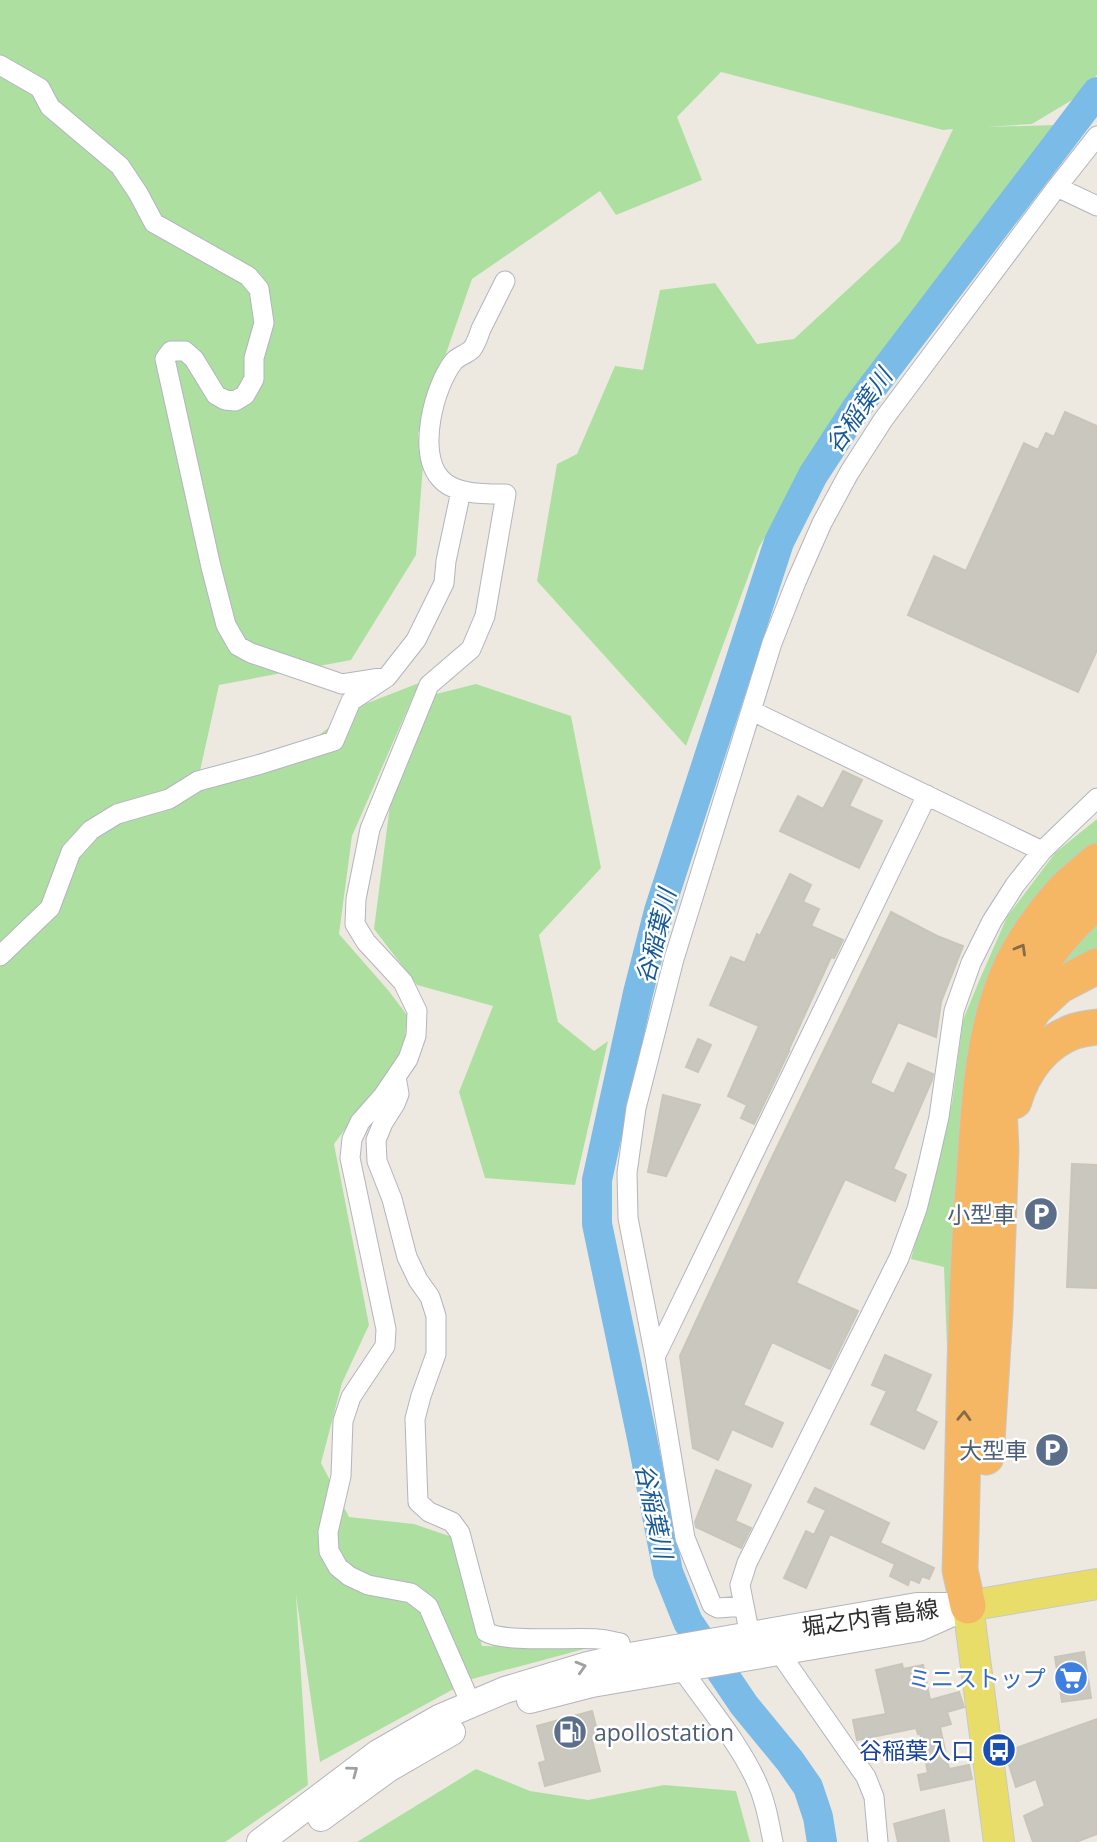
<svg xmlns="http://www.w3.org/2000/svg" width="1097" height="1842" viewBox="0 0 1097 1842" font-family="'Open Sans','Noto Sans JP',sans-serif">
	<rect width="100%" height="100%" fill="#ede9e0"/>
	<path fill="#ade0a0" d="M 0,0 L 1097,0 L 1097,75 L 1077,97 L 1032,124 L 986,127 L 1055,125 L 845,405 L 759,547 L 686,746 L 537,581 L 557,464 L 577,454 L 615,366 L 643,370 L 660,290 L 715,283 L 757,344 L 794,339 L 900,241 L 953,129 L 943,130 L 721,72 L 677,117 L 702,180 L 616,215 L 600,191 L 472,279 L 418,434 L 423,466 L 416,555 L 351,660 L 219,685 L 198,780 L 273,768 L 274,771 L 352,709 L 419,683 L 352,836 L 339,934 L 388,990 L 407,1015 L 404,1051 L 334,1144 L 369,1325 L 342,1383 L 321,1463 L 349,1517 L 414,1524 L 452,1537 L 482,1646 L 588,1648 L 472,1679 L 320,1762 L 296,1595 L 308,1785 L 225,1842 L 0,1842 Z
		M 476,684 L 571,716 L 601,868 L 539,935 L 558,1022 L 594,1051 L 608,1041 L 575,1185 L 485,1178 L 459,1092 L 493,1006 L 417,985 L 374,929 L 390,805 L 436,694 Z
		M 1097,819 L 1097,853 L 1064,883 L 950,1426 L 944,1267 L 911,1259 L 952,1103 L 963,1020 L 979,981 L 1007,917 L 1055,853 Z
		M 1097,913 L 1097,960 L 1062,974 L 1053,956 Z
		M 476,1769 L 530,1791 L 588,1800 L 664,1785 L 736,1791 L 750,1842 L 357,1842 Z"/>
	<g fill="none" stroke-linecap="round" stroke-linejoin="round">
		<path stroke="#7abbe8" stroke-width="30" d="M 822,1842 L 818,1817 L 808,1787 L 790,1761 L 744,1705 L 688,1622 L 668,1572 L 642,1438 L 597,1224 L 597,1180 L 638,993 L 659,911 L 779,542 L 813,475 L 858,406 L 1097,92"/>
	</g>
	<path fill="#c9c7be" stroke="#c9c5b9" stroke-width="2" d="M 1065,412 L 1097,426 L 1097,650 L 1078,692 L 908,615 L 934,556 L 966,571 L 1024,443 L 1038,450 L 1046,433 L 1054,437 Z
		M 843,771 L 862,780 L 849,806 L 882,821 L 859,868 L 780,831 L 798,796 L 823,809 Z
		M 790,874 L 811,885 L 803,902 L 819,909 L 811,926 L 843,940 L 834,958 L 831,957 L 788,1051 L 789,1051 L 754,1124 L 741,1118 L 747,1105 L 728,1096 L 759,1026 L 710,1005 L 731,957 L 745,963 L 757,934 L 760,936 Z
		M 891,912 L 937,936 L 963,946 L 941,1002 L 936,1037 L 898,1022 L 870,1083 L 894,1094 L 908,1063 L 933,1074 L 932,1080 L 893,1169 L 906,1175 L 895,1201 L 845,1179 L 796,1283 L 858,1311 L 830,1369 L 772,1342 L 743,1405 L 783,1423 L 772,1447 L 732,1429 L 718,1460 L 693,1448 L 680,1356 L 766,1170 Z
		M 698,1039 L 711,1045 L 698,1072 L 686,1067 Z
		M 663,1095 L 700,1105 L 666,1176 L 648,1172 Z
		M 1072,1164 L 1097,1165 L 1097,1288 L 1067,1287 Z
		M 885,1355 L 931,1375 L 915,1411 L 937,1422 L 924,1449 L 871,1424 L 887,1391 L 872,1385 Z
		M 716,1470 L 751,1485 L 735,1521 L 751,1528 L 741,1548 L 696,1527 L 695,1522 Z
		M 815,1488 L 889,1523 L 880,1543 L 934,1568 L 929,1579 L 922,1576 L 919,1583 L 910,1579 L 908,1585 L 890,1576 L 895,1564 L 830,1534 L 806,1588 L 784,1578 L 806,1531 L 814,1535 L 826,1510 L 808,1502 Z
		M 1084,1652 L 1091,1698 L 1062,1702 L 1055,1657 Z
		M 902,1664 L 903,1669 L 923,1665 L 930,1700 L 959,1692 L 964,1707 L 947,1712 L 951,1724 L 940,1727 L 949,1769 L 969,1765 L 972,1779 L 921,1790 L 918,1775 L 928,1773 L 920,1733 L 918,1734 L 916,1728 L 857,1740 L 853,1720 L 886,1714 L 876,1670 Z
		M 592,1711 L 598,1734 L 591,1736 L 600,1771 L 545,1786 L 539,1763 L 546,1761 L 537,1726 Z
		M 1097,1719 L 1097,1834 L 1076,1842 L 1033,1842 L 1024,1816 L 1045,1806 L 1036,1779 L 1016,1787 L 1005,1752 Z
		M 944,1810 L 949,1842 L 898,1842 L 894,1824 Z"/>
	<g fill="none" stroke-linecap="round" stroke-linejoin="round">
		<g stroke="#b3b4bf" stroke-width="21">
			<path id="minor" d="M 0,65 L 40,88 L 50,107 L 120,166 L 138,193 L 154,223 L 248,276 L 259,289 L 264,323 L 254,358 L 254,379 L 245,395 L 235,401 L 225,400 L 216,395 L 194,359 L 185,351 L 171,351 L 165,359 L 211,567 L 226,625 L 238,646 L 251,653 L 342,684 L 387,677
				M 1057,187 L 1097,206
				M 752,711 L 1042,851
				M 0,956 L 50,908 L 71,852 L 91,830 L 117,814 L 169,799 L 198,781 L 261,764 L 334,741 L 351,701 L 387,677 L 416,640 L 444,583 L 446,561 L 461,491
				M 396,1077 L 399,1094 L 395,1104 L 383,1123 L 376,1140 L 377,1161 L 392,1199 L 407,1257 L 418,1280 L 430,1297 L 436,1316 L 436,1354 L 421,1396 L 415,1419 L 418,1502 L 429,1512 L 452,1522 L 460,1533 L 486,1632 C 504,1643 573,1637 598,1639 C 606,1639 613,1642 620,1643 L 624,1657
				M 655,1357 L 927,795
				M 744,1606 L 718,1608 L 712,1605 L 685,1538 L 655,1357 L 628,1218 L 627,1173 L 636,1108 L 674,959 L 772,643 L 796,582 L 822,523 L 849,473 L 883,420 L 1057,187 L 1097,136
				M 750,1636 L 740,1585 L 747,1563 L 899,1258 L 917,1209 L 928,1165 L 939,1117 L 954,1011 L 971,963 L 992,921 L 1015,885 L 1042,851 L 1097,798
				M 772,1642 L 866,1777 L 874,1797 L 878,1842
				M 681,1668 C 706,1704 741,1745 758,1785 C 766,1803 769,1822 773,1842
				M 471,1704 L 428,1606 L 411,1593 L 368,1585 L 349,1576 L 338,1567 L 329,1551 L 328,1532 L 341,1476 L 343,1421 L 351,1397 L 385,1346 L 386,1329 L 350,1158 L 352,1139 L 360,1122 L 383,1096 L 408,1059 L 416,1036 L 417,1011 L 403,982 L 366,942 L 355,924 L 356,899 L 370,829 L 429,685 L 471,649 L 485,616 L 506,494 C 486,494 454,495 440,478 C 417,452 434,386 454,361 C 459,356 467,354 472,349 C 476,344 479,335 481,329 C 489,313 497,297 505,281"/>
		</g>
		<g stroke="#b3b4bf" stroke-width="28">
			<path id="secondary" d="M 530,1700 L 592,1684 L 919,1628 L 957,1611
				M 321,1818 L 388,1769 L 452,1732
				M 260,1842 L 378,1753 L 439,1718 L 505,1690 L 588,1665 L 624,1657 L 917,1606 L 968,1606"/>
		</g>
		<g stroke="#c8c8c8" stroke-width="32">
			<path id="primary" d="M 999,1842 L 968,1606 L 1097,1584"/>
		</g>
		<g stroke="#c8c8c8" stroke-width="37">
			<path id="motorway" d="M 1016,1003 C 1037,966 1063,929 1097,902
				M 1014,1101 C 1023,1071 1043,1042 1075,1031 C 1082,1029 1090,1028 1097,1027
				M 986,1457 L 995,1313 L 1001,1149 L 999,1105 L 1008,1065 L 1016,1040 L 1034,1009 L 1059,986 L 1097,966
				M 968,1606 L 960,1570 C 964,1439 964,1307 974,1176 C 979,1107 981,1037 1008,973 C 1020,945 1044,911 1065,889 C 1075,879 1086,871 1097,861"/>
		</g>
		<use href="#minor" stroke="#fff" stroke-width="19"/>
		<use href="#secondary" stroke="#fff" stroke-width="26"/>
		<use href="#primary" stroke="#e9dd6a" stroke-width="30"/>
		<use href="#motorway" stroke="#f5b764" stroke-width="35"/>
	</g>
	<defs><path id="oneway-chevron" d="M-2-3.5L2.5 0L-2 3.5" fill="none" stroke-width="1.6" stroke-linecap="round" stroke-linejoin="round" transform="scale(1.75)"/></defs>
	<g stroke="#876b46">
		<use href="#oneway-chevron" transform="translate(1021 949) rotate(-60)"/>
		<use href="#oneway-chevron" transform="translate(964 1416) rotate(-88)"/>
	</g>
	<g stroke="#a0a0a0">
		<use href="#oneway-chevron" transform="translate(581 1667) rotate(-16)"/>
		<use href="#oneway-chevron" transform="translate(353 1771) rotate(-37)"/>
	</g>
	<defs>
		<g id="parking-disc" transform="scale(1.75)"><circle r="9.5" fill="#5c6f8a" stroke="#fff"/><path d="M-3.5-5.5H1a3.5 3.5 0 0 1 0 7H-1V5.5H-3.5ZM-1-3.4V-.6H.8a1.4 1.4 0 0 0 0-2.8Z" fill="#fff"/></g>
		<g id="supermarket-disc" transform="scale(1.75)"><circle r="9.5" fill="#3f7fe0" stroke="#fff"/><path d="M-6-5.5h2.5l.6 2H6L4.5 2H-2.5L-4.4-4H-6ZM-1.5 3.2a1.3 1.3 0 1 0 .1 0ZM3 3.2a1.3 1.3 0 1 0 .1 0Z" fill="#fff"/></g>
		<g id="fuel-disc" transform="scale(1.75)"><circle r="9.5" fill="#5c6f8a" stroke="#fff"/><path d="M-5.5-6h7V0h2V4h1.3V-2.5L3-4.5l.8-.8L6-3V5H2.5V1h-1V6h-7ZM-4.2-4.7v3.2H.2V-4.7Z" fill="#fff"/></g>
		<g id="bus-disc" transform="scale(1.75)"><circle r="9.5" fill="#1a4fb4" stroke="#fff"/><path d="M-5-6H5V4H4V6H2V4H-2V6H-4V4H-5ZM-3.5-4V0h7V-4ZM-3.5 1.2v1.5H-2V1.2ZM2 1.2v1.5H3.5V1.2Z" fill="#fff"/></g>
	</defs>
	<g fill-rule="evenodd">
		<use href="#parking-disc" x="1041" y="1214"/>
		<use href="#parking-disc" x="1052" y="1450"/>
		<use href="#supermarket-disc" x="1071" y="1678"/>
		<use href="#fuel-disc" x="570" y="1732"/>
		<use href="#bus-disc" x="999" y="1750"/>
	</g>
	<g text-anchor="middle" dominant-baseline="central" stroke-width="5" stroke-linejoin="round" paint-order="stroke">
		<g font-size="23" fill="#4e5e75" stroke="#fff" text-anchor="end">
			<text x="1016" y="1214">小型車</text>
			<text x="1028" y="1450">大型車</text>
			<text x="594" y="1732" text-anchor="start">apollostation</text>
		</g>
		<g font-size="23" fill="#2d2d2d" stroke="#fff">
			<text transform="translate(870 1617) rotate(-8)">堀之内青島線</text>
		</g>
		<g font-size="23" fill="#366cbe" stroke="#fff" text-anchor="end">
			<text x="1046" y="1678">ミニストップ</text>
		</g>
		<g font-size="23" fill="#164399" stroke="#fff" text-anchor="end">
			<text x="974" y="1750">谷稲葉入口</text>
		</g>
		<g font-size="24" font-style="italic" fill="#165997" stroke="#fff">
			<text transform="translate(858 410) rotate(-55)">谷稲葉川</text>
			<text transform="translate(655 936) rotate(-76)">谷稲葉川</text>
			<text transform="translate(655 1511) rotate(78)">谷稲葉川</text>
		</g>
	</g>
</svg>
